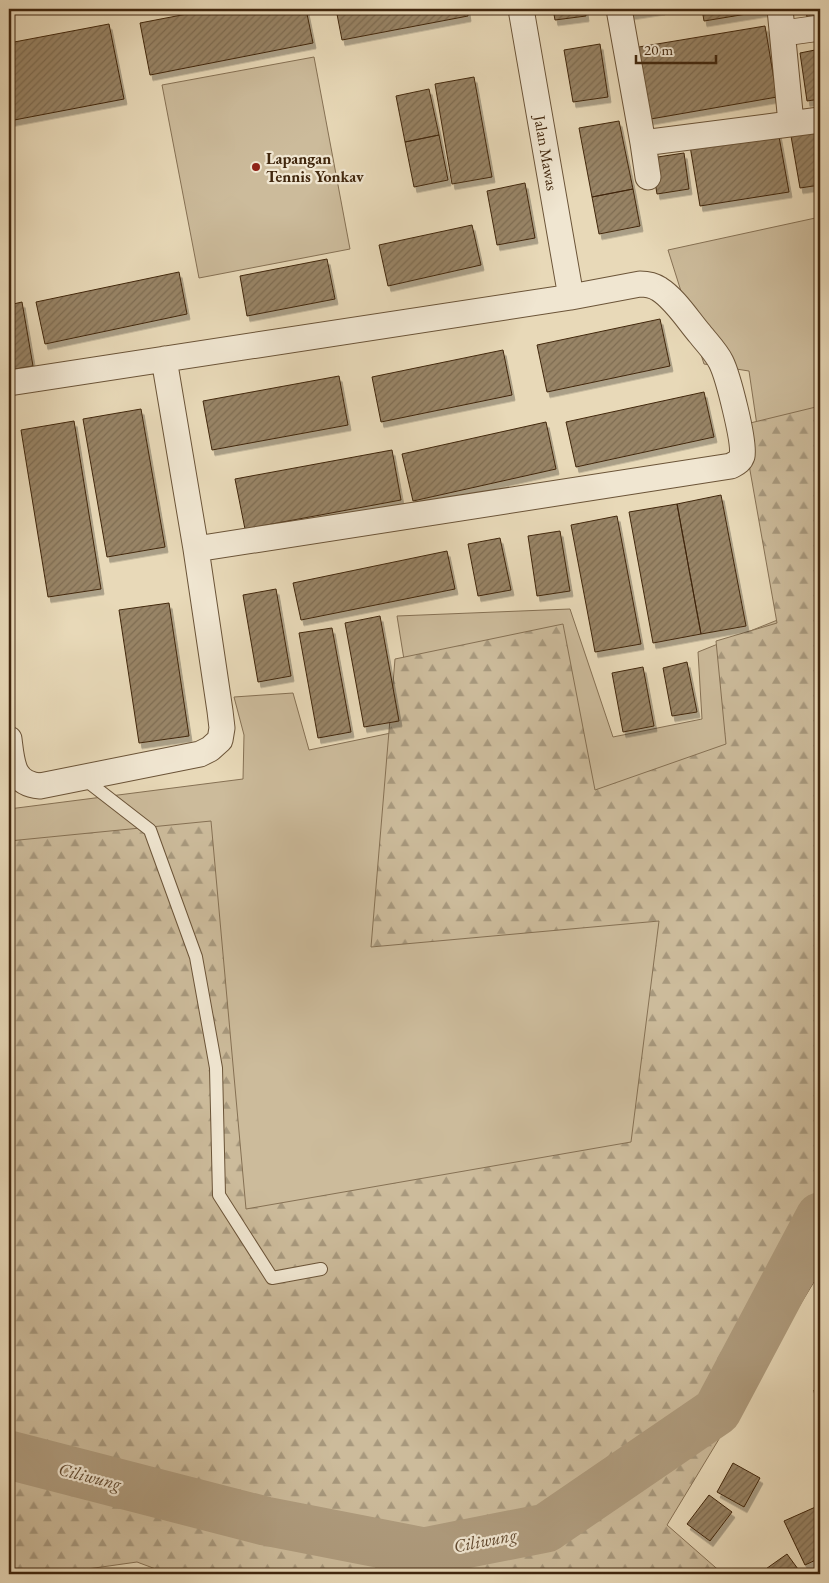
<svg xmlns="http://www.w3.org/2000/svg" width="829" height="1583" viewBox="0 0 829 1583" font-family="'EB Garamond',serif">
	<defs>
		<pattern id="forest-firs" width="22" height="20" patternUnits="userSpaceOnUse" patternTransform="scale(1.25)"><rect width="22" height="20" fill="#ccbb9b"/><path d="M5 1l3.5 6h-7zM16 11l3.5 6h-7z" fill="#a7987d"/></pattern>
		<pattern id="building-hatch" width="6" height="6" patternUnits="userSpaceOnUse" patternTransform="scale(1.25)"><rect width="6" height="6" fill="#988466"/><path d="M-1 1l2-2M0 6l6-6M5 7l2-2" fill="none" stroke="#7e6c52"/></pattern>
		<filter id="shadow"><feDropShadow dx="3" dy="5.5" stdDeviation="0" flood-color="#0004"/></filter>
	</defs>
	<rect width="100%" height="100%" fill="#e8d9b8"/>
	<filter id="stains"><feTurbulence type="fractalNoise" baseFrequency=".004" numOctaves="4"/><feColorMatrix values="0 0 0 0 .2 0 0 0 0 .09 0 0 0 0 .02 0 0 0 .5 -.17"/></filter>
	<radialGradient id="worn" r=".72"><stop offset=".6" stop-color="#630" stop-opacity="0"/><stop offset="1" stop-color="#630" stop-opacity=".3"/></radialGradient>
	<path fill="#ccbb9b" stroke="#867154" d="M 314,57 L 350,249 L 199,278 L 162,85 Z
		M 820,217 L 820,970 L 744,1141 L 9,1387 L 9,809 L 243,779 L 244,735 L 234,697 L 293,693 L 309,750 L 415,728 L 397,616 L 570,609 L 613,737 L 702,719 L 698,652 L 785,617 L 749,371 L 704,364 L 668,250 Z"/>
	<path fill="url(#forest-firs)" stroke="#867154" d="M 820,406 L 820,1272 L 667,1525 L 723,1574 L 169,1574 L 137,1562 L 52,1574 L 9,1574 L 9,841 L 211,821 L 246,1209 L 631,1142 L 659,921 L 371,947 L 395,659 L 563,624 L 595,790 L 726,744 L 716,641 L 777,623 L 742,425 Z"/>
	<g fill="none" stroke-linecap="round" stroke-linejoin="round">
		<path stroke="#af9c7e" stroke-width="49" d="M 9,1455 L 265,1521 L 424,1552 L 546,1528 L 717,1411 L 820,1217"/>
	</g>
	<path fill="url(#building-hatch)" stroke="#41270e" filter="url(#shadow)" d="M 213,9 L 306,9 L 313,43 L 150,75 L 140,23 Z
		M 336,9 L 467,9 L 468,16 L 342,40 Z
		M 553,9 L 585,9 L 586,16 L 555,20 Z
		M 623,9 L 662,9 L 624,15 Z
		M 702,9 L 765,9 L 765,11 L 704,21 Z
		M 806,9 L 820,9 L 820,24 L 808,26 Z
		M 109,24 L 124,99 L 9,121 L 9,43 Z
		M 765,26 L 777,97 L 645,120 L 633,48 Z
		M 600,44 L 608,97 L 573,102 L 564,50 Z
		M 820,49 L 820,99 L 807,101 L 800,53 Z
		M 474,77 L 492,177 L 452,184 L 435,84 Z
		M 429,89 L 439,135 L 405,142 L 396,96 Z
		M 619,121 L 633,189 L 592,197 L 579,128 Z
		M 778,131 L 789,192 L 700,206 L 690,146 Z
		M 820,131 L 820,185 L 800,188 L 791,136 Z
		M 439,135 L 448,180 L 414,187 L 405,142 Z
		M 684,153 L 689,189 L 657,194 L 651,158 Z
		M 525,183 L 535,238 L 497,245 L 487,191 Z
		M 633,189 L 640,226 L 599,234 L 592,197 Z
		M 472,225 L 481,265 L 388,286 L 379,245 Z
		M 327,259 L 335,299 L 247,316 L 240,276 Z
		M 179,272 L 187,314 L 45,344 L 36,302 Z
		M 22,302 L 33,366 L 9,370 L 9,305 Z
		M 660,319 L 670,366 L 547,392 L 537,345 Z
		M 503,350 L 512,395 L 381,422 L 372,377 Z
		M 339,376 L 348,425 L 212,450 L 203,401 Z
		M 704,392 L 714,437 L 576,467 L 566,422 Z
		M 141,409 L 165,547 L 107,557 L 83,419 Z
		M 74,421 L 101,589 L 48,597 L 21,430 Z
		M 546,422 L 556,469 L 413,501 L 402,454 Z
		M 392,450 L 401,500 L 245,529 L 235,479 Z
		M 721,495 L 746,626 L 701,634 L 677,504 Z
		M 677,504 L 701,634 L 653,643 L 629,512 Z
		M 617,516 L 641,644 L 595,652 L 571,525 Z
		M 560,531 L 570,591 L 537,596 L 528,536 Z
		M 500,538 L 511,590 L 478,596 L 468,544 Z
		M 447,551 L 455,589 L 301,620 L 293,583 Z
		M 276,589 L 291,676 L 258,682 L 243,595 Z
		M 169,603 L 189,736 L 139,743 L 119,610 Z
		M 380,616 L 399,721 L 364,727 L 345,623 Z
		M 332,628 L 351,732 L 318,738 L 299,633 Z
		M 687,662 L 697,712 L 672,716 L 663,668 Z
		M 643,667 L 654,726 L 623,732 L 612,673 Z
		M 814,1390 L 820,1390 L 820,1420 L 818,1420 Z
		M 733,1463 L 760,1478 L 744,1507 L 717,1492 Z
		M 709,1495 L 732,1512 L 710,1541 L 687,1524 Z
		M 820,1505 L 820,1558 L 805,1565 L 784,1521 Z
		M 787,1554 L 798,1569 L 791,1574 L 765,1574 L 763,1571 Z"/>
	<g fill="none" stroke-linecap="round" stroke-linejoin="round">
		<g stroke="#6b5438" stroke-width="14">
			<path id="service" d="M 83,778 L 150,830 L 196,957 L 216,1068 L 219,1195 L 272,1278 L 321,1269"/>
		</g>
		<g stroke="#6b5438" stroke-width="27">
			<path id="minor" d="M 521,9 L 571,297
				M 619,9 L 643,143 L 648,177
				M 780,9 L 791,123
				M 784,33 L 820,28
				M 643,143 L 820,120
				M 9,383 L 571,297 L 640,284 C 647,284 653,285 659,289 C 675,299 688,320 700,334 C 707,343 716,352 721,362 C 728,376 745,442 742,456 C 740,462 736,463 731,466 L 196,549
				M 9,739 C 12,762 12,784 40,786 L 200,754 L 210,749 L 220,740 L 222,728 L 220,711 L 196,549 L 164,359"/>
		</g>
		<use href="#service" stroke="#f0e6d1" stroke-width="12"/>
		<use href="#minor" stroke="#f0e6d1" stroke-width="25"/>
	</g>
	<circle fill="#8f2418" stroke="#f0e6d1" stroke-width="2" cx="256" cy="167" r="5"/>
	<g text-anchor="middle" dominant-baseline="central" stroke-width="4.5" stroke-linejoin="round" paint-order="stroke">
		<g font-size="16" fill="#41270e" stroke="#f0e6d1">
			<text transform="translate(546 153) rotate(80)">Jalan Mawas</text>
		</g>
		<g font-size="16" font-weight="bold" fill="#41270e" stroke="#f0e6d1" text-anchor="start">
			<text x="266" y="158">Lapangan<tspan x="266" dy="18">Tennis Yonkav</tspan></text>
		</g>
		<g font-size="18" font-style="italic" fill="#624a30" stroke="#f0e6d1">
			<text transform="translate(90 1476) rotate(14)">Ciliwung</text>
			<text transform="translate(485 1540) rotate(-11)">Ciliwung</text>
		</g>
	</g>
	<rect width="829" height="1583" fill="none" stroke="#e8d9b8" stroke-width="30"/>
	<rect x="10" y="10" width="809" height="1563" fill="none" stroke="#41270e" stroke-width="2.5"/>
	<rect x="15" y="15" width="799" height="1553" fill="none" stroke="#41270e"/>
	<path d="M636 55v8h80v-8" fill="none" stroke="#41270e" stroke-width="2.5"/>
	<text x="644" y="55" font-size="15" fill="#41270e" stroke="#f0e6d1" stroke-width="4" paint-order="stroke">20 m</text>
	<rect width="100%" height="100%" filter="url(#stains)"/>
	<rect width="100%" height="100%" fill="url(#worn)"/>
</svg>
